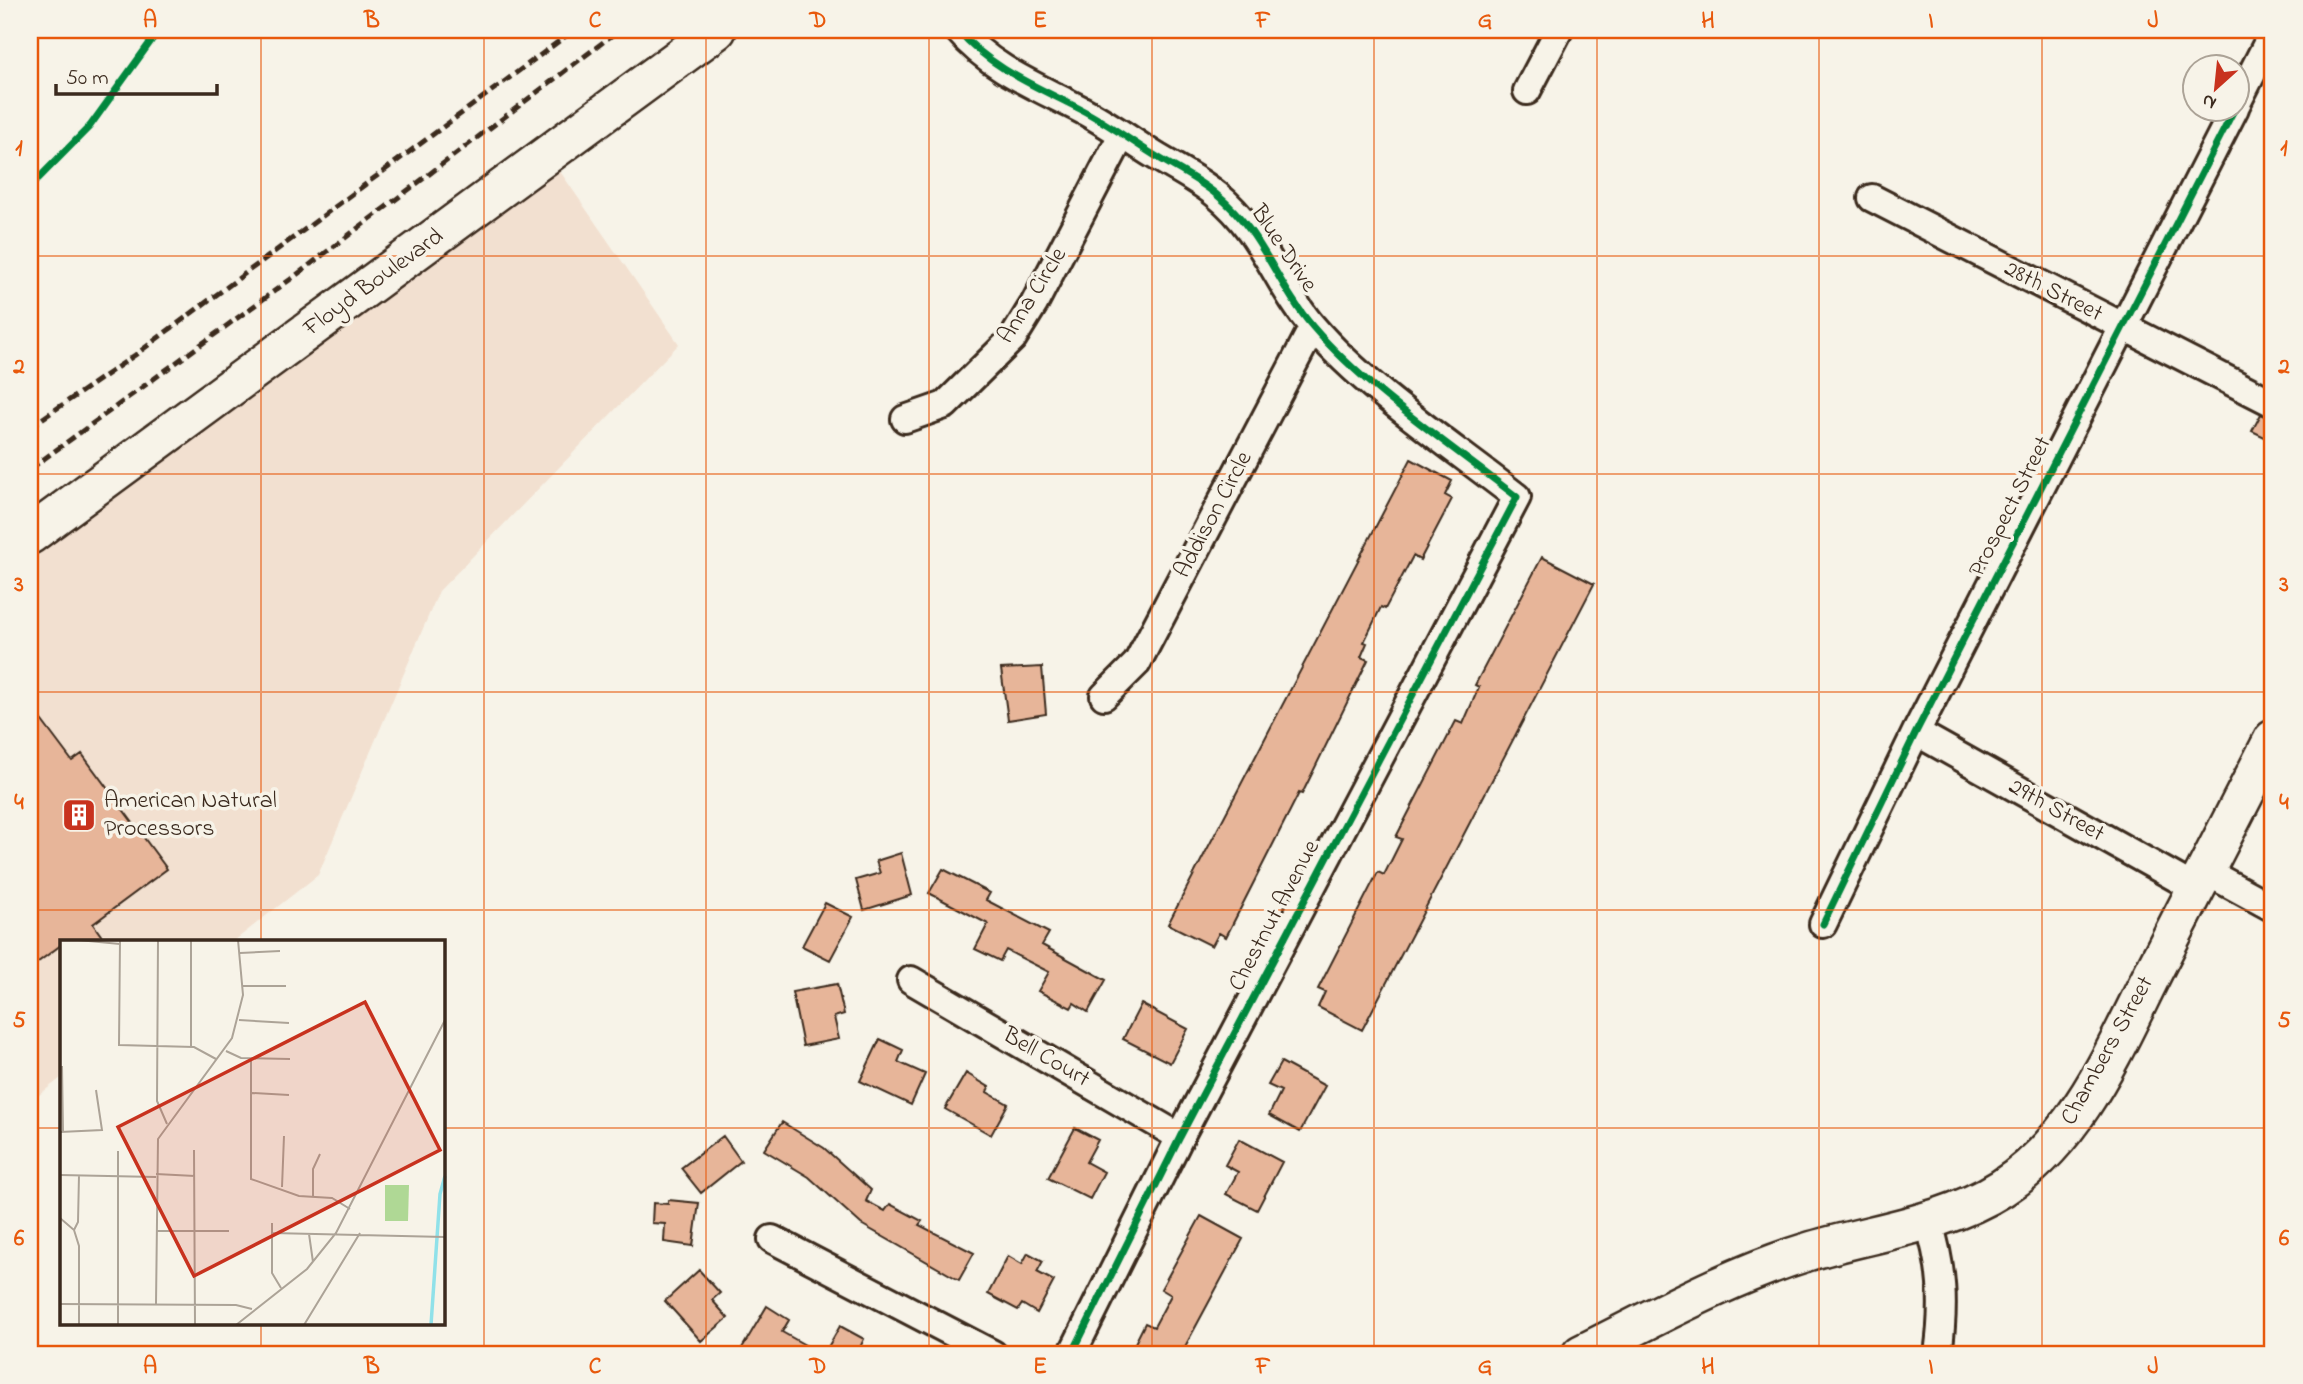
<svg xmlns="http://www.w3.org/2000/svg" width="2303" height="1384" viewBox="0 0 2303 1384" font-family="'Indie Flower',sans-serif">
	<rect width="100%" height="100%" fill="#f7f3e8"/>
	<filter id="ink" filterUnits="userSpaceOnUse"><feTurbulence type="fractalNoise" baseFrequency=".0143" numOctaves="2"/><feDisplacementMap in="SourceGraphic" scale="14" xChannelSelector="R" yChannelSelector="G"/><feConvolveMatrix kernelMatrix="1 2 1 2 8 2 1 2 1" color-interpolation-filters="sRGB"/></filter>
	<g filter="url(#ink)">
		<path fill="#f2e0d0" d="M 537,138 L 679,344 L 439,591 L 318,875 L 234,941 L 61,941 L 61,1078 L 30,1102 L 30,510 Z"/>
		<path fill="#e7b599" stroke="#3b2a1e" stroke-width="2" d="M 2261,414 L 2273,419 L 2273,441 L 2252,431 Z
			M 1411,459 L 1452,481 L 1445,495 L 1452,499 L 1420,560 L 1413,556 L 1385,609 L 1381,607 L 1364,642 L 1367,643 L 1361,657 L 1368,660 L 1302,794 L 1299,793 L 1226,937 L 1219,933 L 1212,946 L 1168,924 Z
			M 1542,557 L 1594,584 L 1362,1030 L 1318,1007 L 1325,992 L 1318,989 L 1378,872 L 1384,875 L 1402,839 L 1396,837 L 1456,721 L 1463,724 L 1479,687 L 1475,685 Z
			M 1042,667 L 1046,714 L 1008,720 L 1001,669 Z
			M 30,705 L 72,761 L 82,754 L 167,869 L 93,924 L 105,941 L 61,941 L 61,945 L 30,968 Z
			M 901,853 L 912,895 L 864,910 L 856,880 L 880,873 L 876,861 Z
			M 943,869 L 990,893 L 986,900 L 1049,933 L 1042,945 L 1106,980 L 1088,1012 L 1074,1003 L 1071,1008 L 1038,991 L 1049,972 L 1006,950 L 1000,961 L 975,949 L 988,924 L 929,893 Z
			M 825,903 L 853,917 L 830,960 L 802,946 Z
			M 837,984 L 844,1014 L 834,1017 L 839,1039 L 803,1046 L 792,992 Z
			M 1141,1004 L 1188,1029 L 1170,1063 L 1123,1039 Z
			M 880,1039 L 903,1050 L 898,1062 L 925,1074 L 911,1105 L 860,1081 Z
			M 1281,1062 L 1325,1086 L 1300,1132 L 1269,1115 L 1281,1091 L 1268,1085 Z
			M 966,1073 L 989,1087 L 987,1092 L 1008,1104 L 991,1135 L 945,1109 Z
			M 782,1122 L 824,1148 L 871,1190 L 866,1201 L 885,1211 L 890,1204 L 922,1221 L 919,1225 L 974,1253 L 959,1280 L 861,1224 L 809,1177 L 764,1150 Z
			M 1075,1128 L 1098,1140 L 1086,1162 L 1104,1172 L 1090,1199 L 1048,1178 Z
			M 723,1136 L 741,1161 L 701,1193 L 681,1168 Z
			M 1239,1139 L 1282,1162 L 1257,1210 L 1226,1194 L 1238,1172 L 1225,1165 Z
			M 668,1200 L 699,1203 L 693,1246 L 664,1242 L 665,1224 L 652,1223 L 653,1203 L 668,1204 Z
			M 1201,1216 L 1243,1239 L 1181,1354 L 1152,1354 L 1134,1345 L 1145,1323 L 1154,1327 L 1171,1295 L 1161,1289 Z
			M 1028,1253 L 1043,1261 L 1037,1272 L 1054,1281 L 1037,1313 L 1022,1304 L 1018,1310 L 988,1294 L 1008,1256 L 1022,1264 Z
			M 699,1270 L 720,1293 L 712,1300 L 728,1318 L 701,1341 L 665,1301 Z
			M 767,1306 L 789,1320 L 782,1332 L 821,1354 L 753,1354 L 742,1348 Z
			M 840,1326 L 864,1339 L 857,1354 L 824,1354 Z"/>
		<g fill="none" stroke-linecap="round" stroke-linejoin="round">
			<g stroke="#3b2a1e" stroke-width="32">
				<path id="minor" d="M 958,30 C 991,69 1038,87 1082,110 C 1107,123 1130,140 1154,155 C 1175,168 1198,179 1217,195 C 1263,232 1276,284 1313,327 C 1366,389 1452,446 1517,497 L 1180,1137 L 1072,1354
					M 1527,91 L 1559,30
					M 2236,105 L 2273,32
					M 1872,198 L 2273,403
					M 905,419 L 945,405 L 1013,338 L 1034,304 L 1122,135
					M 1104,696 L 1137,663 L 1313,327
					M 1916,732 L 2196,889
					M 2205,871 L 2273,908
					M 1823,924 L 1916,732 L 2235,108
					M 911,980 L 1180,1137
					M 1928,1220 C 1943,1268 1945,1305 1938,1354
					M 772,1239 L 993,1354"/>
			</g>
			<g stroke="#3b2a1e" stroke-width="42">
				<path id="secondary" d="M 30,535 L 717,30
					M 1581,1354 C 1654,1318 1728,1276 1807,1252 C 1872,1232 1944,1225 2002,1188 C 2083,1136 2119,1037 2162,955 C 2199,883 2236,811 2273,739"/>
			</g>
			<use href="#minor" stroke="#f7f3e8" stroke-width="26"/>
			<use href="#secondary" stroke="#f7f3e8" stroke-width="37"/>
			<path stroke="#3b2a1e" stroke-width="5" stroke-dasharray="10 5" stroke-linecap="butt" d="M 30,427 L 135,355 L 574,30
				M 30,469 L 295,276 L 619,30"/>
			<g stroke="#f7f3e8" stroke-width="11">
				<path id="cycleway" d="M 958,30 C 991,69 1038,87 1082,110 C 1107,123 1130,140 1154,155 C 1175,168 1198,179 1217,195 C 1263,232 1276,284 1313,327 C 1366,389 1452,446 1517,497 L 1180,1137 L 1072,1354
					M 30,187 L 90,126 L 159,30
					M 1823,924 L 1916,732 L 2235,108"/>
			</g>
			<use href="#cycleway" stroke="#00873e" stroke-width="7"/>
		</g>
	</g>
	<path fill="none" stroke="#e8590c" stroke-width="2" stroke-opacity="0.55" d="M 261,30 L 261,941M 484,30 L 484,1354M 706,30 L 706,1354M 929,30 L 929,1354M 1152,30 L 1152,1354M 1374,30 L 1374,1354M 1597,30 L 1597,1354M 1819,30 L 1819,1354M 2042,30 L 2042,1354M 30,256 L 2273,256M 30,474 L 2273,474M 30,692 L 2273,692M 30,910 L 2273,910M 30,1128 L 61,1128M 443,1128 L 2273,1128M 261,1323 L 261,1354"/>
	<defs>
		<g id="building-square" transform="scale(1.75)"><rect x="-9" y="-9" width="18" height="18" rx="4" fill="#c8321e" stroke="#f7f3e8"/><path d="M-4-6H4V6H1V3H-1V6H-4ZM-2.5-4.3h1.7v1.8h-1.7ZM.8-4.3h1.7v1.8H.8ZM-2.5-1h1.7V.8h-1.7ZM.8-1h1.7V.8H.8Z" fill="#fff"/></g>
	</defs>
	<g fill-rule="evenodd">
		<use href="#building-square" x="79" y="815"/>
	</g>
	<g text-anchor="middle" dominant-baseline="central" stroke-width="7" stroke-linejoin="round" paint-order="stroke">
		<g font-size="24" fill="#3b2a1e" stroke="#f7f3e8">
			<text transform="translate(1283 249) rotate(56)">Blue Drive</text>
			<text transform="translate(374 283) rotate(-36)">Floyd Boulevard</text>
			<text transform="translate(2053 292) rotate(27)">28th Street</text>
			<text transform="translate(1033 296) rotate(-58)">Anna Circle</text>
			<text transform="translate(2011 507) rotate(-63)">Prospect Street</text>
			<text transform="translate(1214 515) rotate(-62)">Addison Circle</text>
			<text transform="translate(2056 811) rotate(29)">29th Street</text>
			<text transform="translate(1275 916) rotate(-62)">Chestnut Avenue</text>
			<text transform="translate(2108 1051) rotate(-61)">Chambers Street</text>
			<text transform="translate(1046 1058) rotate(30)">Bell Court</text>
		</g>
		<g font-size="24" fill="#3b2a1e" stroke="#f7f3e8" text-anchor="start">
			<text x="104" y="801">American Natural<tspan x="104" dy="28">Processors</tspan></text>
		</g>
	</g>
	<g transform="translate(60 940)">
		<rect width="385" height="385" fill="#f7f3e8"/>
		<path d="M 325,245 L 349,245 L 348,281 L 325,281 Z" fill="#afd895"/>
		<path fill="none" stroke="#90e1e9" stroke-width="3.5" d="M 371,385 L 380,254 L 385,236"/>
		<path fill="none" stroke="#aca397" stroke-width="2" d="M 18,0 L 60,4M 60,0 L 59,105 L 134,107 L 156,119M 98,0 L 97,161 L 107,184M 180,13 L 220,11M 183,46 L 226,46M 179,80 L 229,83M 131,107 L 131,0M 166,111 L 181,118 L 230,119M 191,119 L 191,239 L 239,256 L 272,258 L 290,269M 2,126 L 3,192M 192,153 L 229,155M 0,192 L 42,190 L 36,150M 134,210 L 135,385M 96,234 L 135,236M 0,235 L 96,237M 222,247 L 224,196M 253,257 L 253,229 L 260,214M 0,278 L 14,290 L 19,306 L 19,385M 212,283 L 212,333 L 221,348M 14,290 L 18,282 L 19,235M 96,291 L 169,291M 212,293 L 385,297M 249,294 L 253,322M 0,364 L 176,365 L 192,369M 96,364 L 98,199 L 172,98 L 183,55 L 178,0M 58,385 L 58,211M 176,385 L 247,329 L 276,293 L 385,80M 244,385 L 300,293"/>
		<path fill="#c8321e" fill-opacity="0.15" stroke="#c8321e" stroke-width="3.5" d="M 305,62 L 380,210 L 134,336 L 58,187 Z"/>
		<rect width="385" height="385" fill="none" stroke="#3b2a1e" stroke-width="3.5"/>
	</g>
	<rect width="2303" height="1384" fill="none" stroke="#f7f3e8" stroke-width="77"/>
	<g transform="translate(2216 88) rotate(207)"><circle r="33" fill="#f7f3e8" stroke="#aca397" stroke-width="2"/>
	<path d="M0-5L12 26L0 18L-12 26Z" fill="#c8321e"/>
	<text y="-10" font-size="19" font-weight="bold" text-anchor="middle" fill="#3b2a1e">N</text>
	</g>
	<path d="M56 84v10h161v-10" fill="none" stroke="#3b2a1e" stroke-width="3.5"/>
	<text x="66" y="84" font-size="21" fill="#3b2a1e" stroke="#f7f3e8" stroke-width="5" paint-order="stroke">50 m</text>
	<rect x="38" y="38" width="2226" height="1308" fill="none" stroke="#e8590c" stroke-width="2.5"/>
	<g font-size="23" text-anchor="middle" font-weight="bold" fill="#e8590c">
		<text x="150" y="27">A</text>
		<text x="372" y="27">B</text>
		<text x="595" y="27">C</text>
		<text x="818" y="27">D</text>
		<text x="1040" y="27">E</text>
		<text x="1263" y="27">F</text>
		<text x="1485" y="27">G</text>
		<text x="1708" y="27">H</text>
		<text x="1931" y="27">I</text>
		<text x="2153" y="27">J</text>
		<text x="19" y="155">1</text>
		<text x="2284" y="155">1</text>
		<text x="19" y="373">2</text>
		<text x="2284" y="373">2</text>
		<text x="19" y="591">3</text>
		<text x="2284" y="591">3</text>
		<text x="19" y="809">4</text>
		<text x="2284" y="809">4</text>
		<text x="19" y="1027">5</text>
		<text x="2284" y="1027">5</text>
		<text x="19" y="1245">6</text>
		<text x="2284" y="1245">6</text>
		<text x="150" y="1373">A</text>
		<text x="372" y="1373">B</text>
		<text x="595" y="1373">C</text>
		<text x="818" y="1373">D</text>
		<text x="1040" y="1373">E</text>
		<text x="1263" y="1373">F</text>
		<text x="1485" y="1373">G</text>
		<text x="1708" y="1373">H</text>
		<text x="1931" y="1373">I</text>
		<text x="2153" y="1373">J</text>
	</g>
</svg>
